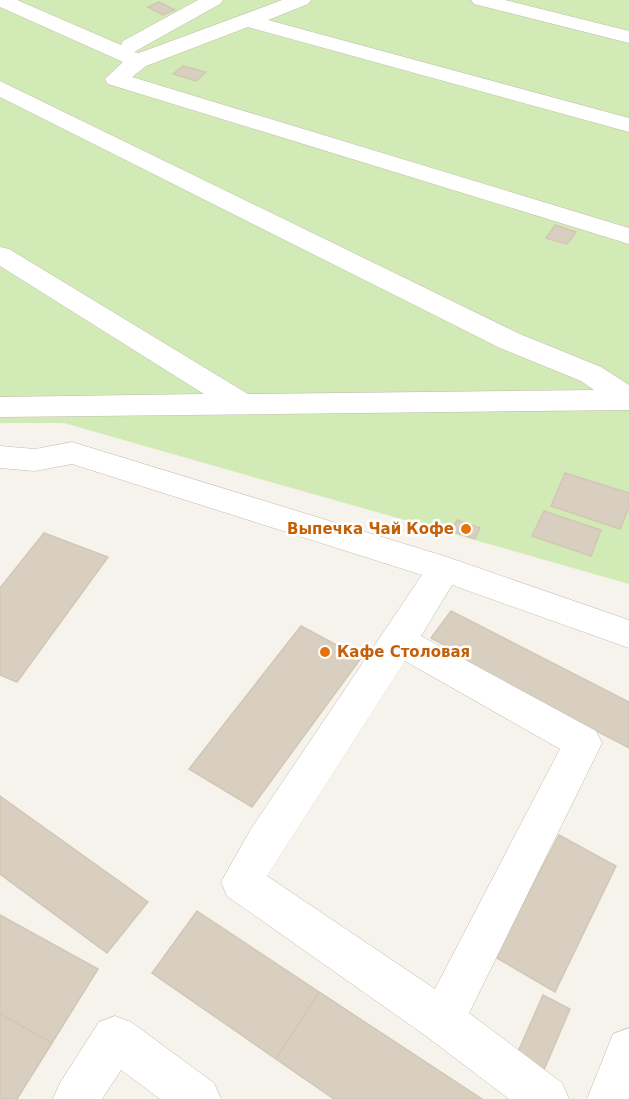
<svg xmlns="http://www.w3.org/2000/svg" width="629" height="1099" viewBox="0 0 629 1099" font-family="'DejaVu Sans',sans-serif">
	<rect width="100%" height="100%" fill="#f6f3ec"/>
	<path fill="#d2eab5" d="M 0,0 L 629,0 L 629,584 L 64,423 L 0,423 Z"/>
	<path fill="#d8cfc1" stroke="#d3c7b4" stroke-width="1.5" d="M 159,2 L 175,10 L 163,15 L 148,7 Z
		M 183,66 L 206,72 L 196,81 L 173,74 Z
		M 555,225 L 576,232 L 567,244 L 546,238 Z
		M 565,473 L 629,493 L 629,507 L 620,529 L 551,506 Z
		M 544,511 L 601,530 L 591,556 L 532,536 Z
		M 457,520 L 480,528 L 475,539 L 452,531 Z
		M 44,533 L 108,557 L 17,682 L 0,675 L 0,588 Z
		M 451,611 L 629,702 L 629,748 L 465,662 L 468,658 L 431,638 Z
		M 301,626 L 361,658 L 252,807 L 189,769 Z
		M 0,796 L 148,902 L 107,953 L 0,874 Z
		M 559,835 L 616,866 L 555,992 L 495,957 Z
		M 197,911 L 319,992 L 276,1059 L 152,973 Z
		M 0,915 L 98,969 L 52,1043 L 0,1014 Z
		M 319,992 L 482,1099 L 334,1099 L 276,1059 Z
		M 543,995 L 570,1009 L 544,1070 L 517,1054 Z
		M 0,1014 L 52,1043 L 17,1099 L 0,1099 Z"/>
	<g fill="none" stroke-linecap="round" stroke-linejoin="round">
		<g stroke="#c2bbae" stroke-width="1">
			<path id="minor" d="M 0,0 L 17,0 L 121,45 L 123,41 L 198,0 L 223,0 L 220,4 L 134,52 L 139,53 L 282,0 L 311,0 L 308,4 L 268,20 L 629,118 L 629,132 L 248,27 L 146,66 L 132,77 L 629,228 L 629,244 L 108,84 L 105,79 L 123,62 L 0,7 Z
				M 471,0 L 505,0 L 629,31 L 629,43 L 474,4 Z
				M 0,81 L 520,334 L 601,367 L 629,385 L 629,410 L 0,417 L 0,397 L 204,394 L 0,266 L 0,247 L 9,249 L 248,394 L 594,390 L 581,381 L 500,348 L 0,97 Z
				M 72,442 L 444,556 L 629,620 L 629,648 L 452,585 L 421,636 L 596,731 L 602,743 L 469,1013 L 562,1083 L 569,1099 L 509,1099 L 426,1036 L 227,896 L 221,882 L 251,829 L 422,575 L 72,464 L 35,471 L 0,468 L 0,446 L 35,449 ZM 405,661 L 560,749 L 435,989 L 267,876 Z
				M 115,1016 L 131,1022 L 214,1083 L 221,1099 L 160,1099 L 121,1070 L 102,1099 L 53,1099 L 60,1083 L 99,1022 Z
				M 629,1028 L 629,1099 L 587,1099 L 613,1034 Z"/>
		</g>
		<use href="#minor" fill="#fff" fill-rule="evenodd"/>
	</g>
	<g fill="#e8710a" stroke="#fff" stroke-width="2">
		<circle cx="466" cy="529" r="6"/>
		<circle cx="325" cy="652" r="6"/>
	</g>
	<g text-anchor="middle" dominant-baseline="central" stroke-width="5" stroke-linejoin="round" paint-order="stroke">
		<g font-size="15" font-weight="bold" fill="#c56008" stroke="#fff" text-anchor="end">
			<text x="454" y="529">Выпечка Чай Кофе</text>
			<text x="337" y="652" text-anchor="start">Кафе Столовая</text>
		</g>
	</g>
</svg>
